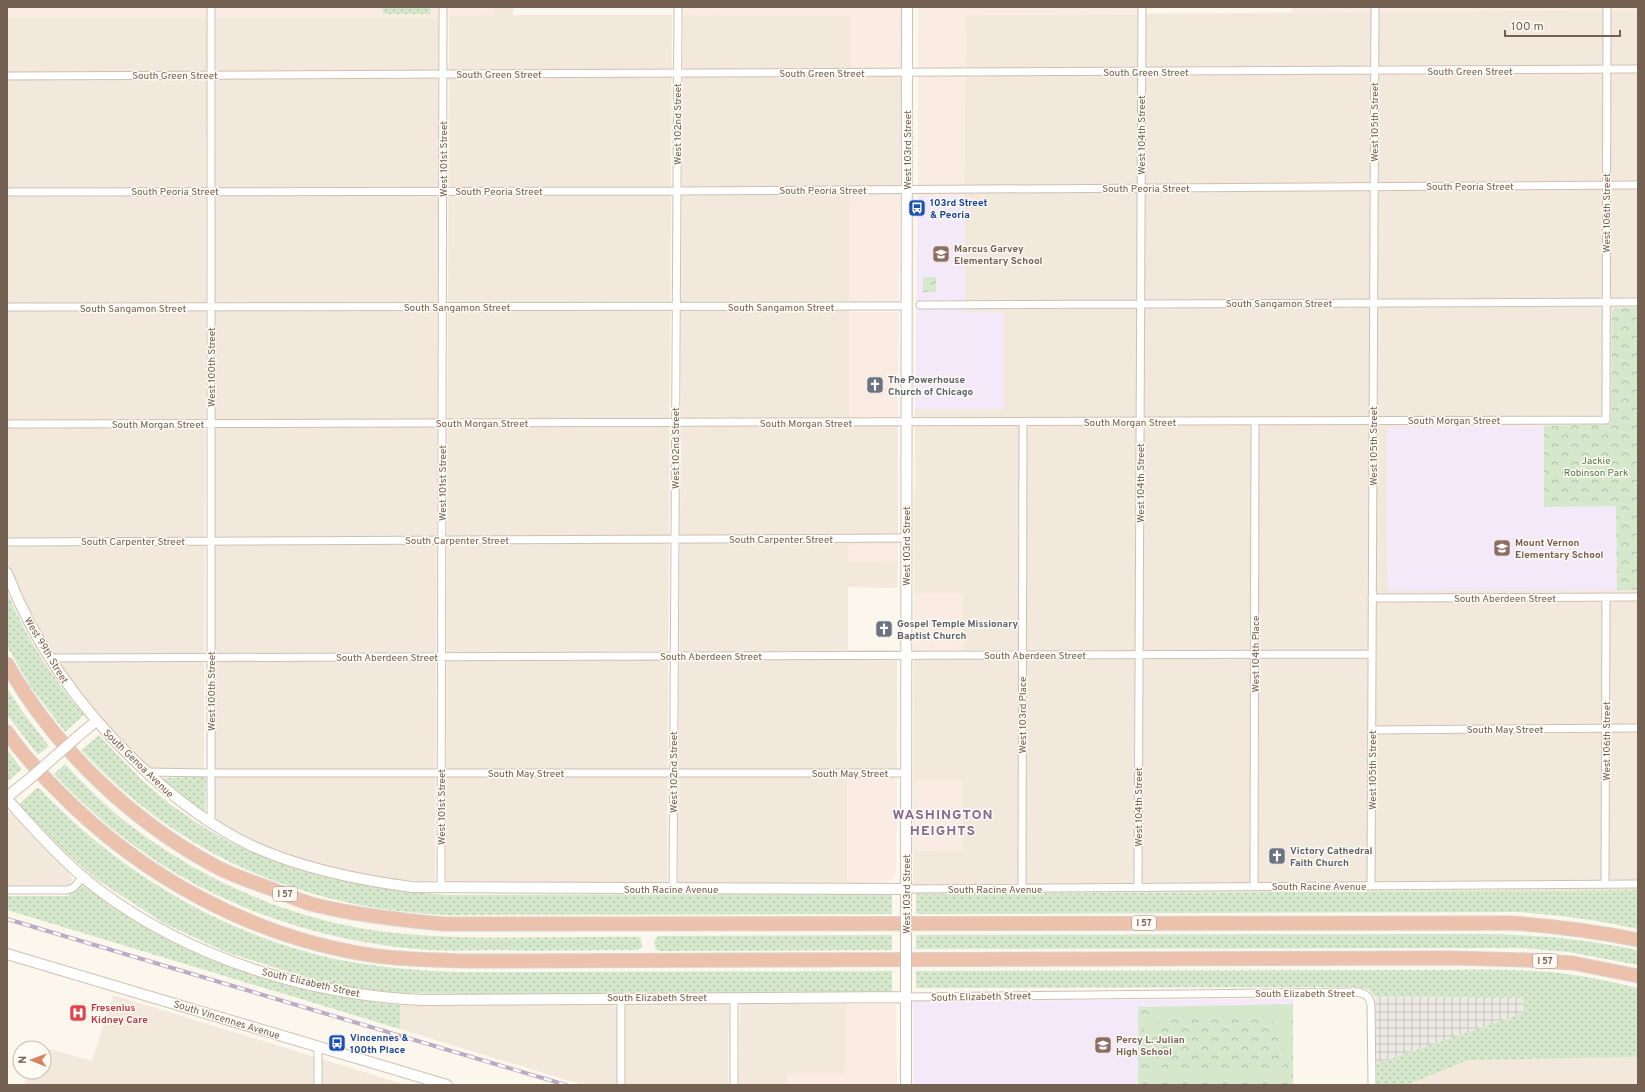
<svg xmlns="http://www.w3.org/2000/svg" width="1645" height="1092" font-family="Overpass,sans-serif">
<defs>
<pattern id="industrial-grid" width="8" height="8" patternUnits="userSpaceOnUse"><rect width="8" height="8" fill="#edeae5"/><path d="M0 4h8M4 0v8" fill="none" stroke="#c5c1bc"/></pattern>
<pattern id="grass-dots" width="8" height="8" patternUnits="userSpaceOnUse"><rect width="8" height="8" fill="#d6e8cc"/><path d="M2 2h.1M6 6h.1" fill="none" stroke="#b2bfa8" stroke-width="1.8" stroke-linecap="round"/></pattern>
<pattern id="forest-crowns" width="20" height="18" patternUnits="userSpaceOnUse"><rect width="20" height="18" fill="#d6e8cc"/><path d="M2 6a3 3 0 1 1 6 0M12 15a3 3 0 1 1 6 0" fill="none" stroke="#b2bfa8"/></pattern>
</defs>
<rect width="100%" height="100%" fill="#fbf7ed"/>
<path fill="#f2e9dc" d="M 494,7 L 513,7 L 513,15 L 672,15 L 667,884 L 446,884 L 449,16 L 494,15 Z
M 1638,10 L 1638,308 L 1614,308 L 1612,313 L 1611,425 L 1387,427 L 1388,591 L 1638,590 L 1638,890 L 913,894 L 913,851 L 963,850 L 962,780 L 913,780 L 914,654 L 963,593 L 914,593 L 915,409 L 1004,409 L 965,312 L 964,196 L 966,15 Z
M 683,15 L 851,16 L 850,67 L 901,68 L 900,195 L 850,196 L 849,418 L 898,417 L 898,544 L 849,545 L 848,562 L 898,561 L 897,588 L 848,587 L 848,650 L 897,650 L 897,777 L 847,777 L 847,884 L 678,884 Z
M 7,18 L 207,18 L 204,769 L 147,768 L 107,725 L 67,676 L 48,648 L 16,587 L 7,561 Z
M 216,18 L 439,18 L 435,879 L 433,882 L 393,879 L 323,867 L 294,857 L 244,837 L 213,819 Z
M 7,812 L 12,814 L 70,872 L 72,880 L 69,885 L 7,886 Z
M 113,995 L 406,1085 L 24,1085 L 29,1072 L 44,1072 L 44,1048 L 38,1048 L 39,1046 L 92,1061 Z
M 729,1004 L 728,1085 L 583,1085 L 400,1029 L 400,1005 Z
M 740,1004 L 846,1004 L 846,1063 L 844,1075 L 787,1074 L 787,1085 L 739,1085 Z
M 1638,1057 L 1638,1085 L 1407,1085 L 1468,1060 Z"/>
<path fill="#faebe3" d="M 7,7 L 208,7 L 207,18 L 7,18 Z
M 216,7 L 439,7 L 439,18 L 216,18 Z
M 449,7 L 494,7 L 494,15 L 449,16 Z
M 683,7 L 901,7 L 901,68 L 850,68 L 850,16 L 683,15 Z
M 918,7 L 1141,7 L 1141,13 L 966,15 L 964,196 L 918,196 Z
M 1292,7 L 1638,7 L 1638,10 L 1292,12 Z
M 900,195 L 899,302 L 849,302 L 850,196 Z
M 849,312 L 899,312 L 898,417 L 849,418 Z
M 898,544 L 898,561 L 848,562 L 848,545 Z
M 914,593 L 963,593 L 963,654 L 914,654 Z
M 847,777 L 897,777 L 896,873 L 894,878 L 885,884 L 847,884 Z
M 913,780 L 962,780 L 963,850 L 913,851 Z
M 846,1004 L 896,1004 L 897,1085 L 787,1085 L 787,1073 L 844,1074 L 846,1063 Z"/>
<path fill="url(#industrial-grid)" d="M 1375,997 L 1523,998 L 1523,1013 L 1376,1064 Z"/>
<path fill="#f4e9f8" d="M 918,196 L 964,196 L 965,312 L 1004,312 L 1004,409 L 915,409 Z
M 1544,426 L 1544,506 L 1616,506 L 1617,590 L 1388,591 L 1387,427 Z
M 1293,999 L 1293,1085 L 913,1085 L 913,1001 Z"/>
<path fill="url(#grass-dots)" d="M 383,7 L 430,7 L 430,14 L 383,14 Z
M 7,592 C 26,637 52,678 84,715 L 65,732 L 30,686 L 7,646 Z
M 7,688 L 22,711 L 49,746 L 38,755 L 7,715 Z
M 99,735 C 113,750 128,766 143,781 C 230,861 333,888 447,895 L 892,894 L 892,914 L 446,915 C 303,909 179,855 81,750 Z
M 7,750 L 22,769 L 7,782 Z
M 65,764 C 86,786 107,808 131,826 C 210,886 307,926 406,934 C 483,941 561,936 637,937 L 641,938 L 642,947 L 637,950 C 591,950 544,951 497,950 C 475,950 453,951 430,950 C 324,943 218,908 132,844 C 103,823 78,799 54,774 Z
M 205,777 L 206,781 L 205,813 L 203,813 L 159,778 Z
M 38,787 C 116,870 218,932 330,958 C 373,967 417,971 462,972 L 892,971 L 892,993 L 476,994 L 401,993 L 355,988 L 327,983 L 286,971 L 226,952 L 165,924 L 96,879 L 62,849 L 19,804 Z
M 81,885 L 86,885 C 107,901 128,917 151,929 C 227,972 314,996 400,1005 L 400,1029 L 7,910 L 7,896 L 68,896 Z
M 1638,890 L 1638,929 C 1598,920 1559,915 1518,912 L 916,914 L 916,894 Z
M 1476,934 C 1530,934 1584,939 1638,950 L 1638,965 L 1568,952 L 1521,948 L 916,949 L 916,935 Z
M 892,935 L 892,950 L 658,951 L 656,949 C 654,945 654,939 658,936 Z
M 1449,970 C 1483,970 1517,969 1550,972 C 1580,975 1609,981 1638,988 L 1638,1057 L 1468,1060 L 1407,1085 L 1377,1085 L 1376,1064 L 1523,1013 L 1523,998 L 1375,997 L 1369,990 L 1356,987 L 916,988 L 916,971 Z"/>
<path fill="url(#forest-crowns)" d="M 923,277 L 936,277 L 936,292 L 923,292 Z
M 1614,308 L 1638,308 L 1638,590 L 1617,590 L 1616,506 L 1544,507 L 1544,426 L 1611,424 L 1612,313 Z
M 1293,1004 L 1293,1085 L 1138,1085 L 1138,1007 Z"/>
<path fill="#d6e8cc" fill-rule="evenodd" d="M 1289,1006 L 1289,1014 L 1278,1014 C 1294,1031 1296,1054 1279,1071 L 1290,1071 L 1289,1079 L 1141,1079 L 1141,1071 L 1154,1070 C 1130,1048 1142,1014 1172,1008 ZM 1255,1014 C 1286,1017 1295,1058 1264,1070 C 1256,1073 1176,1073 1167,1069 C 1156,1065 1149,1055 1149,1044 C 1149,1025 1161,1017 1178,1015 Z"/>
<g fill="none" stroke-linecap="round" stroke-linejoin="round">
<defs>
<path id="street" d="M 7,76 L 1638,69
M 7,192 L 677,191 L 1638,185
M 920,305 L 1638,302
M 7,307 L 907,306
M 7,424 L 1606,420 L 1607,7
M 7,542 L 906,538
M 1372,598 L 1638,597
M 49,658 L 1372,654
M 1372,730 L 1638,728
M 146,772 L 210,773 L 906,773
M 211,822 L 211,7
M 1605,884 L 1606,597
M 1254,886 L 1255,421
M 1371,886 L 1375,7
M 441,887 L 443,7
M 1138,887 L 1142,7
M 673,889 L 678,7
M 906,889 L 1638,884
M 1022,889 L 1023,422
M 7,890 L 67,890 L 73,888 L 83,877
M 734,997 L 734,1085
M 906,997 L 1358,992 C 1366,994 1370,997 1371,1005 L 1372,1085
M 318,1047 L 318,1085
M 621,1081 L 621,997"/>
<path id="secondary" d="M 7,573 C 35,646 79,707 135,761 C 170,795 208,825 252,846 C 303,869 357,880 412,887 L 906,889
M 76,738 L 96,721
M 7,797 L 27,781
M 7,799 C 35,830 65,864 99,890 C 191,959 309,995 423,1000 L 906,997
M 906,913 L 907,7
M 7,954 L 447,1085
M 906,1085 L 906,972"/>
<path id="highway" d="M 7,664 C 54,747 129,819 213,865 C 231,875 252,882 272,889 C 285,894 298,900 311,904 C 354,915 399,920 443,924 L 1512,923 C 1555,926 1596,931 1638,940
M 7,732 C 21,752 38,771 56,789 C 141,877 255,939 377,956 C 408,960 440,960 471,961 L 1451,958 L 1526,960 L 1573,963 L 1638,976"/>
</defs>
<use href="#street" stroke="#cdc0b4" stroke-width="9"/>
<use href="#secondary" stroke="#cfc1b2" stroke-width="12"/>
<use href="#highway" stroke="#d8d3cf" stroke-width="15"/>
<use href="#street" stroke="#fff" stroke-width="7"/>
<use href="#secondary" stroke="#fff" stroke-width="10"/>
<use href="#highway" stroke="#edc2ac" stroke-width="13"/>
<defs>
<path id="rail" d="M 7,919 L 566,1085"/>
</defs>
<use href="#rail" stroke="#bbabc5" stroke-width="4"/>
<use href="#rail" stroke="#fefaf4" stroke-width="2.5" stroke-dasharray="8" stroke-linecap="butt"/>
<defs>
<path id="secondary-bridge" d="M 27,781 L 76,738
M 906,972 L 906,913"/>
</defs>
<use href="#secondary-bridge" stroke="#cfc1b2" stroke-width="12" stroke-linecap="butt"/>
<use href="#secondary-bridge" stroke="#fff" stroke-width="10"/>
</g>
<defs>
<symbol id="bus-square" viewBox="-11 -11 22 22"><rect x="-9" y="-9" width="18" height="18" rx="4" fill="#1a4fb4" stroke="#fefaf4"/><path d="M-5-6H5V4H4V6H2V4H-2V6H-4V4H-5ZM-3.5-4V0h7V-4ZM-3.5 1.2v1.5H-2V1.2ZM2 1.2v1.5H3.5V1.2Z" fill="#fff"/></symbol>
<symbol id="school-square" viewBox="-11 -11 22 22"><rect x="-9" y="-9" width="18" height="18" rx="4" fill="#8d6e63" stroke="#fefaf4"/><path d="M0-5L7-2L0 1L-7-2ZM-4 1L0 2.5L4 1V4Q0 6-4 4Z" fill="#fff"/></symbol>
<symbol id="church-square" viewBox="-11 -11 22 22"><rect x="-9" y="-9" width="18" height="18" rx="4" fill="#6b7280" stroke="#fefaf4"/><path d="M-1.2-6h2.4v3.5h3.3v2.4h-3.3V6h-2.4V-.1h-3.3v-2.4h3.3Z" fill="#fff"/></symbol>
<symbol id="hospital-square" viewBox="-11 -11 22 22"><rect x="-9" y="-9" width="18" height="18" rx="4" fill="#e0444e" stroke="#fefaf4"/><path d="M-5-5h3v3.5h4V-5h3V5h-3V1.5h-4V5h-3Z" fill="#fff"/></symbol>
</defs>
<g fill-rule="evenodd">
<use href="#bus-square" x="907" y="198" width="20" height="20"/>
<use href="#school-square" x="931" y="244" width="20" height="20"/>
<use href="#church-square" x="865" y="375" width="20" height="20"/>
<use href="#school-square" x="1492" y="538" width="20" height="20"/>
<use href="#church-square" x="874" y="619" width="20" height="20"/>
<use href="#church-square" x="1267" y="846" width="20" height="20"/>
<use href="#hospital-square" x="68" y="1003" width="20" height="20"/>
<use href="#bus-square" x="327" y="1033" width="20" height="20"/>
<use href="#school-square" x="1093" y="1035" width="20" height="20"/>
</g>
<g text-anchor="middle" stroke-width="3" stroke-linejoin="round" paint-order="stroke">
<g fill="#fefaf4" stroke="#9d8f83" stroke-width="1">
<rect x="273" y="887" width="24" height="14" rx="3"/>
<rect x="1132" y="916" width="24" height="14" rx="3"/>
<rect x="1533" y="954" width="24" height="14" rx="3"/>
</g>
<g font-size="9" font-weight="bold" fill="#746152">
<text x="285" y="897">I 57</text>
<text x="1144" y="926">I 57</text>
<text x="1545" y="964">I 57</text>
</g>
<g font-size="10" fill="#746152" stroke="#fefaf4">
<text x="1470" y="75">South Green Street</text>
<text x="1146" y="76">South Green Street</text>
<text x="822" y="77">South Green Street</text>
<text x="499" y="78">South Green Street</text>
<text x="175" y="79">South Green Street</text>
<text transform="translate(1374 122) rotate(-90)" y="4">West 105th Street</text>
<text transform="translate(677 124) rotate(-90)" y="4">West 102nd Street</text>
<text transform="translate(1141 135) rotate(-90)" y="4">West 104th Street</text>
<text transform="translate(907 150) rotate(-90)" y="4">West 103rd Street</text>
<text transform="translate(443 159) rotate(-90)" y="4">West 101st Street</text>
<text x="1470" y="190">South Peoria Street</text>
<text x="1146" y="192">South Peoria Street</text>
<text x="823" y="194">South Peoria Street</text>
<text x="175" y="195">South Peoria Street</text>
<text x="499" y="195">South Peoria Street</text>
<text transform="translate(1606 213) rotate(-90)" y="4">West 106th Street</text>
<text x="1279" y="307">South Sangamon Street</text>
<text x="457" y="311">South Sangamon Street</text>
<text x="781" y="311">South Sangamon Street</text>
<text x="133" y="312">South Sangamon Street</text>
<text transform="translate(211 367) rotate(-90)" y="4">West 100th Street</text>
<text x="1454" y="424">South Morgan Street</text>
<text x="1130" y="426">South Morgan Street</text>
<text x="482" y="427">South Morgan Street</text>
<text x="806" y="427">South Morgan Street</text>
<text x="158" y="428">South Morgan Street</text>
<text transform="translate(1373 446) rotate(-90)" y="4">West 105th Street</text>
<text transform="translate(675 448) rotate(-90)" y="4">West 102nd Street</text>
<text transform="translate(442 483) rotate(-90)" y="4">West 101st Street</text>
<text transform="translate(1140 483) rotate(-90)" y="4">West 104th Street</text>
<text x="781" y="543">South Carpenter Street</text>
<text x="457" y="544">South Carpenter Street</text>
<text x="133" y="545">South Carpenter Street</text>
<text transform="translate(906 546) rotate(-90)" y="4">West 103rd Street</text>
<text x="1505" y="602">South Aberdeen Street</text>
<text transform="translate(47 650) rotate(59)" y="4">West 99th Street</text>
<text transform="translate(1255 654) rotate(-90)" y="4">West 104th Place</text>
<text x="1035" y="659">South Aberdeen Street</text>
<text x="711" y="660">South Aberdeen Street</text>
<text x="387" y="661">South Aberdeen Street</text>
<text transform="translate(211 691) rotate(-90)" y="4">West 100th Street</text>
<text transform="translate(1022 715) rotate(-90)" y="4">West 103rd Place</text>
<text x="1505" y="733">South May Street</text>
<text transform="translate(1606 741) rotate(-90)" y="4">West 106th Street</text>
<text transform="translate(139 763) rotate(44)" y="4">South Genoa Avenue</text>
<text transform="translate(1372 770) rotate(-90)" y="4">West 105th Street</text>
<text transform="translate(673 772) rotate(-90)" y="4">West 102nd Street</text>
<text x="526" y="777">South May Street</text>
<text x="850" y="777">South May Street</text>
<text transform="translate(441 807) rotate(-90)" y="4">West 101st Street</text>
<text transform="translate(1138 807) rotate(-90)" y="4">West 104th Street</text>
<text x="1319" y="890">South Racine Avenue</text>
<text x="671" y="893">South Racine Avenue</text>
<text x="995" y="893">South Racine Avenue</text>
<text transform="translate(906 894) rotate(-90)" y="4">West 103rd Street</text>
<text transform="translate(311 982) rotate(13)" y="4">South Elizabeth Street</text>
<text x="1305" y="997">South Elizabeth Street</text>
<text transform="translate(981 996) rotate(-1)" y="4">South Elizabeth Street</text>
<text x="657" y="1001">South Elizabeth Street</text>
<text transform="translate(227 1019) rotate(17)" y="4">South Vincennes Avenue</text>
</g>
<g font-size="10" font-weight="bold" fill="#164399" stroke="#fefaf4" text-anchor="start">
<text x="930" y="206">103rd Street<tspan x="930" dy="12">&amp; Peoria</tspan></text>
<text x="350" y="1041">Vincennes &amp;<tspan x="350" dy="12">100th Place</tspan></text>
</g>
<g font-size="10" font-weight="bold" fill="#785e54" stroke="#fefaf4" text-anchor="start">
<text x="954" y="252">Marcus Garvey<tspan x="954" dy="12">Elementary School</tspan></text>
<text x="1515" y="546">Mount Vernon<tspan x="1515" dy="12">Elementary School</tspan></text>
<text x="1116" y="1043">Percy L. Julian<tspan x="1116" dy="12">High School</tspan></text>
</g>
<g font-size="10" font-weight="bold" fill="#5b616d" stroke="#fefaf4" text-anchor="start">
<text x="888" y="383">The Powerhouse<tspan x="888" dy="12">Church of Chicago</tspan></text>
<text x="897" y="627">Gospel Temple Missionary<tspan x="897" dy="12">Baptist Church</tspan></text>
<text x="1290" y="854">Victory Cathedral<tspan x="1290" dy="12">Faith Church</tspan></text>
</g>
<g font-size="10" fill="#55784b" stroke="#fefaf4">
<text x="1596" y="464">Jackie<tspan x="1596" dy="12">Robinson Park</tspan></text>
</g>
<g font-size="10" font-weight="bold" fill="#be3a42" stroke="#fefaf4" text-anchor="start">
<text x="91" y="1011">Fresenius<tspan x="91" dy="12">Kidney Care</tspan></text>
</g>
<g font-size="14" font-weight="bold" letter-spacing="1" fill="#866a8f" stroke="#fefaf4">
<text x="943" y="819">WASHINGTON<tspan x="943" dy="16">HEIGHTS</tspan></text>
</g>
</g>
<rect width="1645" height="1092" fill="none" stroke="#746152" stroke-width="16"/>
<g transform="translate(32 1060) rotate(271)"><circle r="19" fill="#fefaf4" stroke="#c7bdb3"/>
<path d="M0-3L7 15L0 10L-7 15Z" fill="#d68462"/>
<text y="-6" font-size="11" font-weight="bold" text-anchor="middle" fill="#746152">N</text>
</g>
<path d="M1505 30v6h115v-6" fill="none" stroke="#746152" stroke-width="2"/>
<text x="1511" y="30" font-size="12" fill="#746152" stroke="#fefaf4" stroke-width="3" paint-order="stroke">100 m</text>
</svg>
